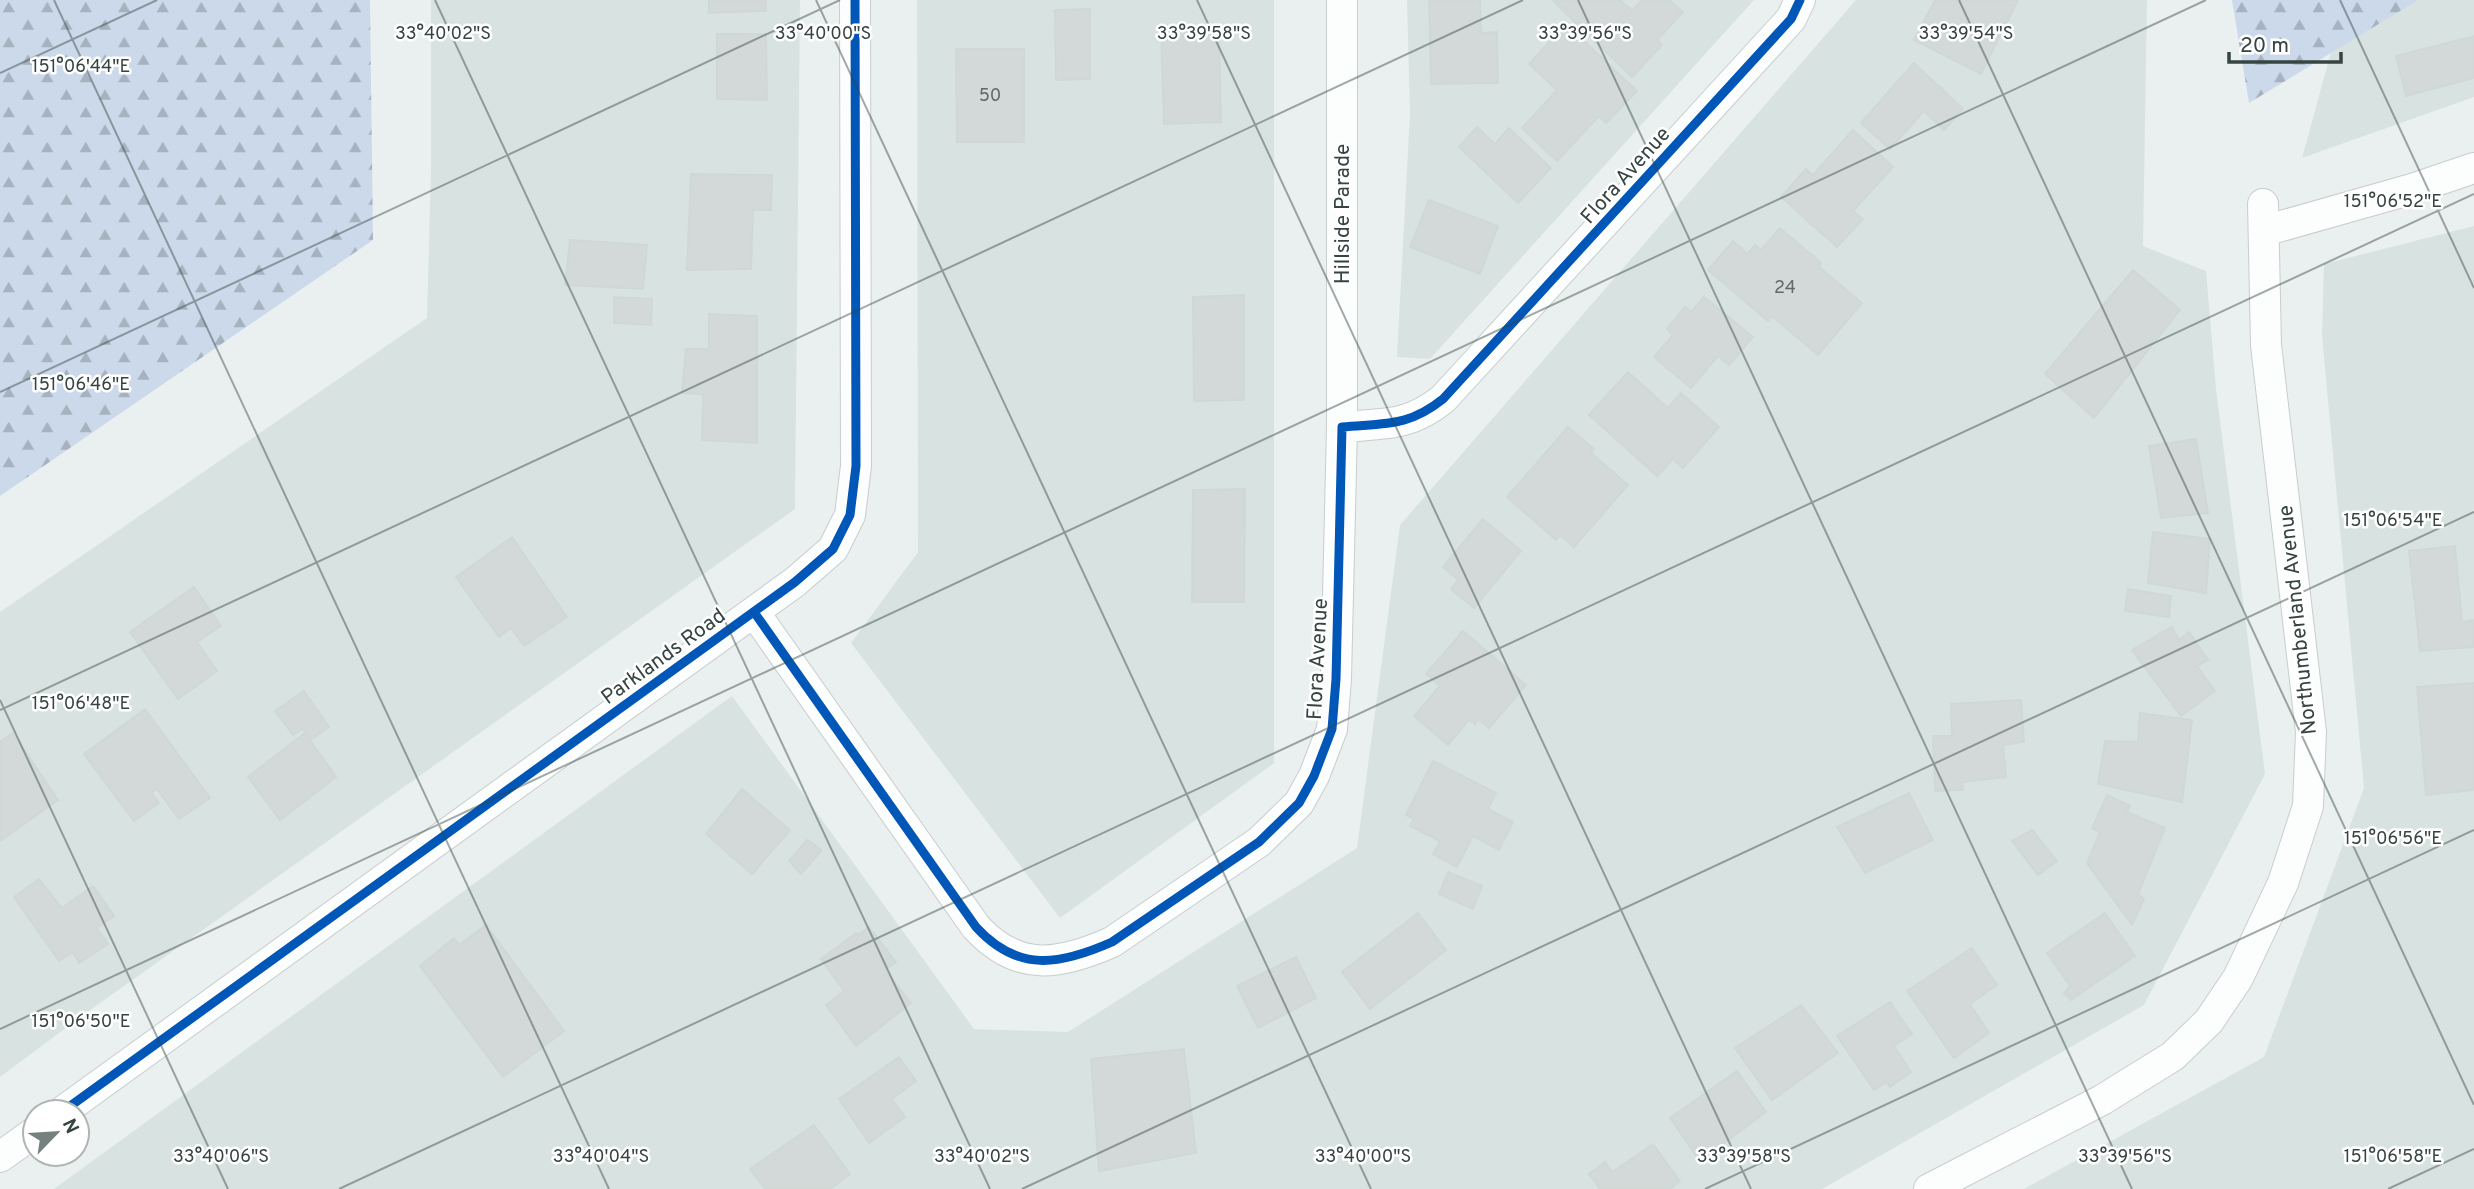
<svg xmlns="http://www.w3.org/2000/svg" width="2474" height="1189" font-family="Overpass,sans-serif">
<defs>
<pattern id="forest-firs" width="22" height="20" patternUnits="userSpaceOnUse" patternTransform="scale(1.75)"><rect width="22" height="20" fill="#cbd9ea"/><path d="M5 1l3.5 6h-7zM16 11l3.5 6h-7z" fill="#a6b2bf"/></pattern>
</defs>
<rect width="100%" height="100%" fill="#eaf0ef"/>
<path fill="#d8e3e1" d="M 431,0 L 800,0 L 795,509 L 86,1013 L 0,1077 L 0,612 L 427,318 L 431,168 Z
M 917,0 L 1274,0 L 1274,763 L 1060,918 L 851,643 L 918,552 Z
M 1407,0 L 1754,0 L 1430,359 L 1397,357 L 1410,113 Z
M 1856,0 L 2147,0 L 2143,246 L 2206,271 L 2216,389 L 2265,774 L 2144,1005 L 1822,1189 L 54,1189 L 732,696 L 974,1029 L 1068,1032 L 1357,848 L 1400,525 Z
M 2403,0 L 2474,0 L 2474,97 L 2302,158 L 2339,23 Z
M 2474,226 L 2474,1189 L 2024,1189 L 2264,1057 L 2364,788 L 2322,336 L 2324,264 Z"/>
<path fill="url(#forest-firs)" d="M 0,0 L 370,0 L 373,240 L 0,496 Z
M 2232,0 L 2418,0 L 2249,103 Z"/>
<path fill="#d2d9d8" stroke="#d0d8d6" stroke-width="2" d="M 709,0 L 766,0 L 766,11 L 709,13 Z
M 1429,0 L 1480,0 L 1481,33 L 1497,32 L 1498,83 L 1431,84 Z
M 1552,0 L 1620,0 L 1632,11 L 1642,0 L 1669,0 L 1683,12 L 1657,40 L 1662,45 L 1632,77 Z
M 1935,0 L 2018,0 L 1981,74 L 1914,40 Z
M 1090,9 L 1090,79 L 1056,80 L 1055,10 Z
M 1566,24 L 1637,91 L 1606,123 L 1599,116 L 1557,161 L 1522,128 L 1557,90 L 1529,64 Z
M 1219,30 L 1221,122 L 1164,124 L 1161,31 Z
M 717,34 L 766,34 L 767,100 L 717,99 Z
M 2474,36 L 2474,78 L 2406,96 L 2396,56 Z
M 956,49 L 1024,49 L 1024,142 L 957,142 Z
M 1914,63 L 1963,109 L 1944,130 L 1924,111 L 1890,149 L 1861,123 Z
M 1477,127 L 1495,144 L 1509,128 L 1551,168 L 1518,203 L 1459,147 Z
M 1853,130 L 1893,167 L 1853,211 L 1863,219 L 1837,247 L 1781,197 L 1806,169 L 1813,175 Z
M 691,174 L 772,175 L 771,210 L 753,210 L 751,269 L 687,270 Z
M 1429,200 L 1498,226 L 1480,274 L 1410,247 Z
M 1780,228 L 1821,263 L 1819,267 L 1862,303 L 1818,355 L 1772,316 L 1768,321 L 1708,270 L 1733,241 L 1747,254 L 1755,245 L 1761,250 Z
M 570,240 L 647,245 L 643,289 L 565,285 Z
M 2133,270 L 2180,310 L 2094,418 L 2045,374 Z
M 1244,295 L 1244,400 L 1194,401 L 1193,297 Z
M 614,297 L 652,299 L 651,325 L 614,323 Z
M 1704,297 L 1753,337 L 1729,365 L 1718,356 L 1691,388 L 1654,357 L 1673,335 L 1667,329 L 1685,307 L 1691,312 Z
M 709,314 L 757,316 L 757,443 L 702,440 L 703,394 L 682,393 L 686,349 L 709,349 Z
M 1628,372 L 1668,408 L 1681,393 L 1719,427 L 1683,468 L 1673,459 L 1657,476 L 1589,415 Z
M 1568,427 L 1594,449 L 1591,453 L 1628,485 L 1574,547 L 1560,535 L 1556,540 L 1507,497 Z
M 2196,439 L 2208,513 L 2161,518 L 2149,446 Z
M 1245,489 L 1244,602 L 1192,602 L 1193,490 Z
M 1483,519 L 1521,551 L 1474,608 L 1451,589 L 1458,580 L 1443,567 Z
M 2153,532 L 2210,539 L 2206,593 L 2148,583 Z
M 512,537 L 567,617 L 524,646 L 511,628 L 499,637 L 456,577 Z
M 2455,546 L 2462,622 L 2474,620 L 2474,647 L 2420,651 L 2409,551 Z
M 194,587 L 221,626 L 197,642 L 217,671 L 178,699 L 130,632 Z
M 2128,589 L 2171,596 L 2169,617 L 2125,611 Z
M 2172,627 L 2179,640 L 2189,632 L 2208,660 L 2197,666 L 2215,691 L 2181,716 L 2132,650 Z
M 1463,631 L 1526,685 L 1489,728 L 1478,719 L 1475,724 L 1469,720 L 1448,745 L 1414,716 L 1440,686 L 1426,674 Z
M 2474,683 L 2474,790 L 2426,795 L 2417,687 Z
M 304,691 L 329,727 L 310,740 L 303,729 L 293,735 L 275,711 Z
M 2021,700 L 2024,742 L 2003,745 L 2006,777 L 1962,782 L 1963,790 L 1935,791 L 1933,736 L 1952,736 L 1951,704 Z
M 145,709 L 210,798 L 179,819 L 157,789 L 151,793 L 159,803 L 134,821 L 84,754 Z
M 2140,713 L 2192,720 L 2182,802 L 2098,784 L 2105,741 L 2138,742 Z
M 13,733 L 58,800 L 0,841 L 0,742 Z
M 305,733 L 336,777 L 280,820 L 248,777 Z
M 1433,761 L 1496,793 L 1488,809 L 1513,822 L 1499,850 L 1473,836 L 1457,867 L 1433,854 L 1440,841 L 1410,826 L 1414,819 L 1406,815 Z
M 742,789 L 790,830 L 752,874 L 706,834 Z
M 1909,793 L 1933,840 L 1865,873 L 1837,827 Z
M 2107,795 L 2130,806 L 2127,812 L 2165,828 L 2138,894 L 2144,899 L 2132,925 L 2087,863 L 2100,832 L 2092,828 Z
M 2032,830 L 2057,861 L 2038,875 L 2012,841 Z
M 807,840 L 822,850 L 801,874 L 789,861 Z
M 1448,872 L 1482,886 L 1473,909 L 1439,894 Z
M 39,879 L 62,908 L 93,886 L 114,916 L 97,928 L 108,944 L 79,963 L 73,952 L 59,961 L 14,897 Z
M 1418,913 L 1446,950 L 1370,1009 L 1342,972 Z
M 2105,913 L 2135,956 L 2071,1000 L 2064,993 L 2070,986 L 2047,953 Z
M 486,925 L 564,1031 L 503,1077 L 420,966 L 454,938 L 459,945 Z
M 869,927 L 896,962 L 885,970 L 911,1003 L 856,1046 L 826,1005 L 844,991 L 821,959 L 856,933 L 858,935 Z
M 1972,948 L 1997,985 L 1970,1004 L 1989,1033 L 1954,1058 L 1907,991 Z
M 1296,957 L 1316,998 L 1258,1028 L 1237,986 Z
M 1890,1002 L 1912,1034 L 1894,1046 L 1911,1072 L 1890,1087 L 1887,1082 L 1874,1090 L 1837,1036 Z
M 1801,1005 L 1838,1053 L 1772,1100 L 1735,1048 Z
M 1184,1049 L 1196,1153 L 1099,1171 L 1091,1059 Z
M 899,1057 L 916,1081 L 892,1099 L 905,1117 L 869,1143 L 839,1099 Z
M 1737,1071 L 1766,1112 L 1700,1161 L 1670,1118 Z
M 814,1125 L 850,1174 L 830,1189 L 765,1189 L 750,1169 Z
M 1653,1144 L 1680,1181 L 1670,1189 L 1600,1189 L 1589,1174 L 1605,1162 L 1612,1172 Z"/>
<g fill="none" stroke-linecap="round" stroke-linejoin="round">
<defs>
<path id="minor" d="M 1342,0 L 1342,427
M 2264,231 L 2412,189 L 2474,168
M 754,612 L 976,927 C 1018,973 1060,965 1112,942 L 1259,842 L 1299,803 L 1314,776 L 1332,729 L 1336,679 L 1342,427 C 1385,423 1408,427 1443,399 L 1791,19 L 1800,0
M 62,1112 L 795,582 L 833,549 L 850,515 L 856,466 L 855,0
M 0,1157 L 35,1132
M 1929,1189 L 2102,1100 L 2173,1056 L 2209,1021 L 2238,978 L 2283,883 L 2308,806 L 2311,732 L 2266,345 L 2263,204"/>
</defs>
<use href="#minor" stroke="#c7cecc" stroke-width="32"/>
<use href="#minor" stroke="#fcfdfd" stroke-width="30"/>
<defs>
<path id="cycleway" d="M 754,612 L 976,927 C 1018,973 1060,965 1112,942 L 1259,842 L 1299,803 L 1314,776 L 1332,729 L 1336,679 L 1342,427 C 1385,423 1408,427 1443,399 L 1791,19 L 1800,0
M 62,1112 L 795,582 L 833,549 L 850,515 L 856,466 L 855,0"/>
</defs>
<use href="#cycleway" stroke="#fff" stroke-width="13"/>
<use href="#cycleway" stroke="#0057b8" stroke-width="9"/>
</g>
<path fill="none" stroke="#364541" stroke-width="2" stroke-opacity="0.45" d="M 54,0 L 609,1189M 435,0 L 990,1189M 816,0 L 1371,1189M 1197,0 L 1751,1189M 1578,0 L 2132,1189M 1959,0 L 2474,1105M 2340,0 L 2474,288M 0,73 L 157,0M 0,392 L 840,0M 0,700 L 228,1189M 0,710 L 1523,0M 0,1029 L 2206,0M 339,1189 L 2474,194M 1022,1189 L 2474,512M 1705,1189 L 2474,830M 2388,1189 L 2474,1149"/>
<g text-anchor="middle" stroke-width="5" stroke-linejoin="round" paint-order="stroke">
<g font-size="18" fill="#5e6b68">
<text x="990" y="101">50</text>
<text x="1785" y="293">24</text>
</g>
<g font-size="21" fill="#364541" stroke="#fff">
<text transform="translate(1625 175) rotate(-48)" y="7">Flora Avenue</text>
<text transform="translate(1342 214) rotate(-90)" y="7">Hillside Parade</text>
<text transform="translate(2297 620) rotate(-96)" y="7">Northumberland Avenue</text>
<text transform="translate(663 656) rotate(-36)" y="7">Parklands Road</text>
<text transform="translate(1317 659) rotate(-87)" y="7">Flora Avenue</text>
</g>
</g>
<g font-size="18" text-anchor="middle" fill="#364541" stroke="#fff" stroke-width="5" stroke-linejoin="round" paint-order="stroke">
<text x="443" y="39">33°40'02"S</text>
<text x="823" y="39">33°40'00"S</text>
<text x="1204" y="39">33°39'58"S</text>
<text x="1585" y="39">33°39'56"S</text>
<text x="1966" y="39">33°39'54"S</text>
<text x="81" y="72">151°06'44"E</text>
<text x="2393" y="207">151°06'52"E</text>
<text x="81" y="390">151°06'46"E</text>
<text x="2393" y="526">151°06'54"E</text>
<text x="81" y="709">151°06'48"E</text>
<text x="2393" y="844">151°06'56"E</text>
<text x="81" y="1027">151°06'50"E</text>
<text x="221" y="1162">33°40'06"S</text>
<text x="601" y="1162">33°40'04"S</text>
<text x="982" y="1162">33°40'02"S</text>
<text x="1363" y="1162">33°40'00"S</text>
<text x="1744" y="1162">33°39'58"S</text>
<text x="2125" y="1162">33°39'56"S</text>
<text x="2393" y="1162">151°06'58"E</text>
</g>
<g transform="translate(56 1133) rotate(65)"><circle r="33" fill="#ffffff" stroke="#afb5b3" stroke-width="2"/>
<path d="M0-5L12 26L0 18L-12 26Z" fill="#75817e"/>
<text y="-10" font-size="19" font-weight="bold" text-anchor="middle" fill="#364541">N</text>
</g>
<path d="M2229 52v10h112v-10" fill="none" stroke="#364541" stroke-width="3.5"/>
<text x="2240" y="52" font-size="21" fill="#364541" stroke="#ffffff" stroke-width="5" paint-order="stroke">20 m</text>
</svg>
